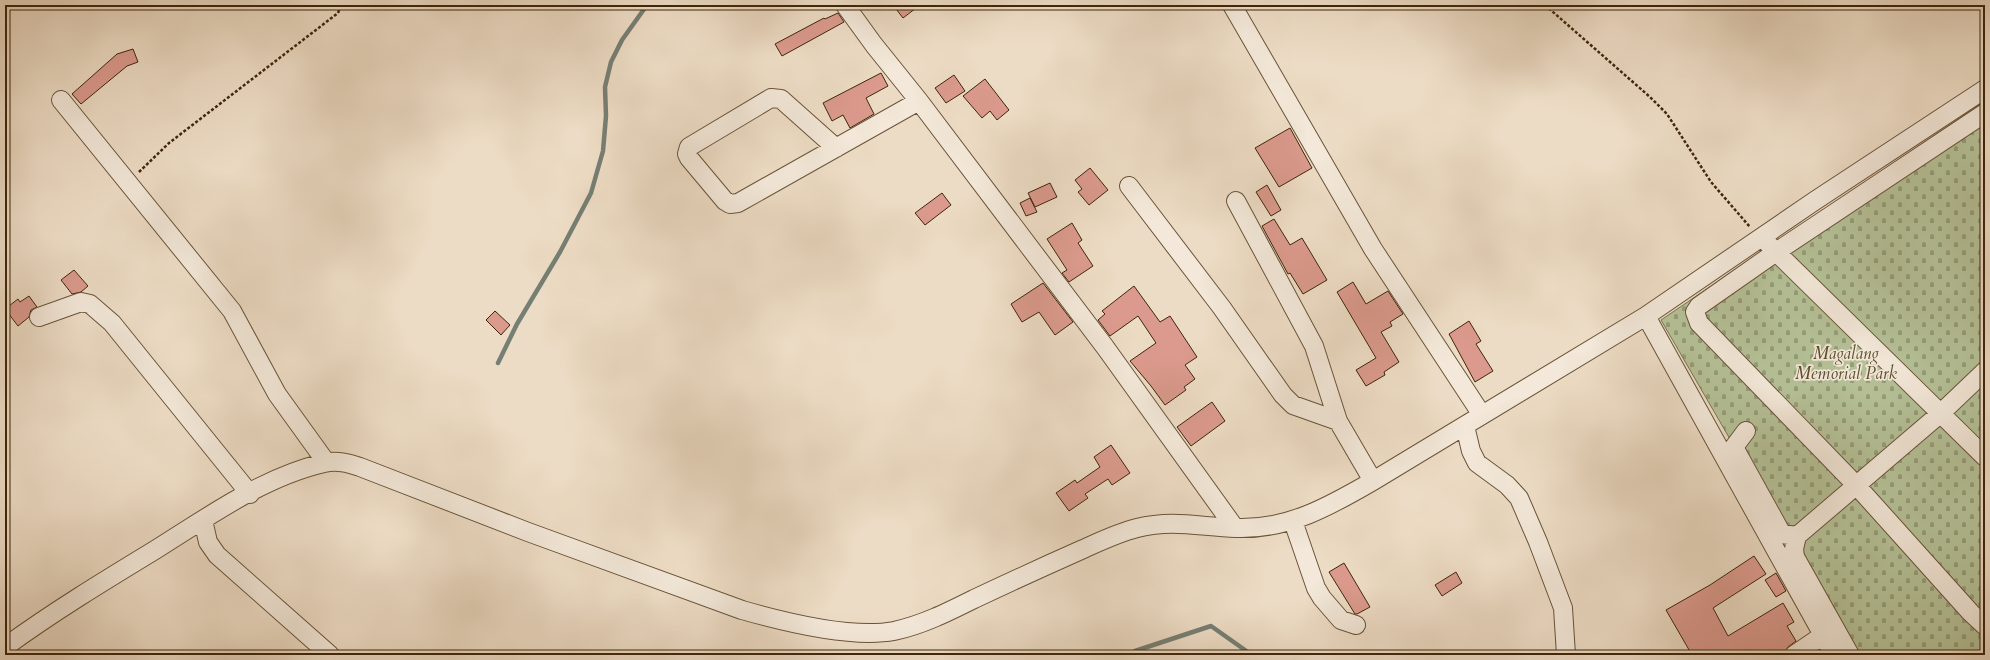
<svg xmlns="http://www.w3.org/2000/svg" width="1990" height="660" font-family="Cardo,serif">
<defs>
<pattern id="cemetery-stones" width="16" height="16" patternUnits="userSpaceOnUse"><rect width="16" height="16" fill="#b5c197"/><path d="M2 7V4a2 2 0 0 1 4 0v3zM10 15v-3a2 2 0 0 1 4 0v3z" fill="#959d79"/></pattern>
</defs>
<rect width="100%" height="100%" fill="#eddcc5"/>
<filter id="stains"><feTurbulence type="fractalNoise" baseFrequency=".005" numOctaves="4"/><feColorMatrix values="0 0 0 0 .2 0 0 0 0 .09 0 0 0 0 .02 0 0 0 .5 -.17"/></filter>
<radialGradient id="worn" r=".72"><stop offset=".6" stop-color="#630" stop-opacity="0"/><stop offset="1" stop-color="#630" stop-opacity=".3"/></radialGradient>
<path fill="url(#cemetery-stones)" stroke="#7a7450" d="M 1985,101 L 1985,655 L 1848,655 L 1814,584 L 1661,320 Z"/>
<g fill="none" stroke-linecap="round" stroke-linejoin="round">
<path stroke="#767f74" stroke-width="4.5" d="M 498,363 L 517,324 L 560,252 L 591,193 L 603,151 L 606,116 L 605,87 L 611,62 L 622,40 L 647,5
M 1133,655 L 1135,651 L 1211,626 L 1252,655"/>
</g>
<path fill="#db9a8d" stroke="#3e260a" d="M 893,5 L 920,5 L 903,18 Z
M 838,13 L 844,22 L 782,56 L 775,44 L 824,18 L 825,19 Z
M 133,49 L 138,62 L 127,66 L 81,104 L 72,94 L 117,54 Z
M 881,73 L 888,86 L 866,98 L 874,114 L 850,128 L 843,115 L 832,121 L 823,103 Z
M 954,75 L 965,91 L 946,103 L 935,88 Z
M 985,79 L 1009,110 L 997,120 L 990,111 L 982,118 L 963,96 Z
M 1290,128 L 1312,168 L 1279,187 L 1255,148 Z
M 1090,168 L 1108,190 L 1089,205 L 1078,192 L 1082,189 L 1075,180 Z
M 1050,183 L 1057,197 L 1035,207 L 1028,193 Z
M 1267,185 L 1281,210 L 1271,216 L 1256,192 Z
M 942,193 L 951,205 L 925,225 L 915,213 Z
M 1030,198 L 1037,212 L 1026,216 L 1020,203 Z
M 1274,219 L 1290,245 L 1302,238 L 1327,280 L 1303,294 L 1290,273 L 1288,274 L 1262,226 Z
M 1072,223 L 1082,240 L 1078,243 L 1093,266 L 1069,282 L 1062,273 L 1067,270 L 1047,239 Z
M 74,270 L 88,286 L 81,292 L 72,294 L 61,280 Z
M 1353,282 L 1366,304 L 1388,291 L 1403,314 L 1390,322 L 1392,326 L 1381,332 L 1399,362 L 1384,372 L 1385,375 L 1366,386 L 1356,370 L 1376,358 L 1337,292 Z
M 1043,283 L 1073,322 L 1055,335 L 1039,312 L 1022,322 L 1011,304 Z
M 1134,286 L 1160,322 L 1170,316 L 1197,357 L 1185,365 L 1195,379 L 1184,387 L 1186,390 L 1165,405 L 1151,386 L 1130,361 L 1156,343 L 1138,316 L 1110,336 L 1098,320 L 1105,314 L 1102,311 Z
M 29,296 L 37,307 L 31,310 L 29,317 L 18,326 L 5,309 L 18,299 L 20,302 Z
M 495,311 L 510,325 L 501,335 L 486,320 Z
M 1469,321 L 1481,341 L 1476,344 L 1493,371 L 1475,382 L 1449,334 Z
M 1212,402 L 1225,421 L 1191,446 L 1177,427 Z
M 1111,445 L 1130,473 L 1112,485 L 1108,479 L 1085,494 L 1088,498 L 1069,511 L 1056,493 L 1075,480 L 1077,483 L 1100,467 L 1094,457 Z
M 1754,556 L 1766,574 L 1713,608 L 1728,636 L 1783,603 L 1794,622 L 1787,626 L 1796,641 L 1788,647 L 1784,655 L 1692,655 L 1666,610 L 1710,585 Z
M 1344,563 L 1370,607 L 1357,614 L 1355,614 L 1329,572 Z
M 1456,572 L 1462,583 L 1442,596 L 1435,585 Z
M 1776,573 L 1786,591 L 1776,597 L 1765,580 Z"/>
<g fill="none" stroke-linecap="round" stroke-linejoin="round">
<defs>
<path id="minor" d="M 845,5 L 874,45 L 919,101 L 1105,347 L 1235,528
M 1232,5 L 1373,249 L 1482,415
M 61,100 L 232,311 L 277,394 L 326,462
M 1985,113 L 1776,252 L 1699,306 L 1695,312 L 1699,323 L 1856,485 L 1971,613 L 1985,626
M 836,148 L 781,99 L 771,98 L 689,147 L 687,154 L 689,158 L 725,201 L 730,204 L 738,203 L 919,101
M 1129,186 L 1222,308 L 1283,395 L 1293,405 L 1338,421
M 1236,201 L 1314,346 L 1338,421 L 1373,481
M 1769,245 L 1985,457
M 1646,316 L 1834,655
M 39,317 L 81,302 L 90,304 L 112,323 L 250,494
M 1465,426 L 1471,451 L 1477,463 L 1507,485 L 1519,498 L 1538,542 L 1563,608 L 1566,655
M 1746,431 L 1734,447 L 1782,534 L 1797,536
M 203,520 L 208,542 L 217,555 L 330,655
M 1293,521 L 1316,588 L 1322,598 L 1341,620 L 1356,625
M 5,647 C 53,612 104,581 155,550 C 208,517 263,477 324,463 C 337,460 348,463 360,467 L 528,532 L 742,610 C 784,622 851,639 894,631 C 922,625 948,612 974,599 C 1010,582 1045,566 1081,550 C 1099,542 1117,533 1137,528 C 1173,519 1201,527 1236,528 C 1288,530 1330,506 1373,481 L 1646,316 L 1816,200 L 1985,89
M 1794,655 L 1822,636
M 1850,655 L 1795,557 L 1794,549 L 1797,536 L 1941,413 L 1985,371"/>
</defs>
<use href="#minor" stroke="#6a5439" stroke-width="20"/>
<path stroke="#3e260a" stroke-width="2.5" stroke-dasharray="3 2" stroke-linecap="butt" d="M 1545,5 L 1650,97 L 1667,114 L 1711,182 L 1750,227
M 5,13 L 14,5
M 139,172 L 169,143 L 338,13 L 341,5"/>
<use href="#minor" stroke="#f3e8d9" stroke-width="18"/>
</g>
<g text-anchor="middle" stroke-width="3.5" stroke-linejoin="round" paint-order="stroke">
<g font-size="17" font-style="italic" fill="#5c4d2d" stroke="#f3e8d9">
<text x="1846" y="359">Magalang<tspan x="1846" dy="20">Memorial Park</tspan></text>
</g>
</g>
<rect width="1990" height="660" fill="none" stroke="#eddcc5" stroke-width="20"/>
<rect x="6" y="6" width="1978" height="648" fill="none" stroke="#3e260a" stroke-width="2"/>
<rect x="10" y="10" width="1970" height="640" fill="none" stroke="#3e260a"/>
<rect width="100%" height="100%" filter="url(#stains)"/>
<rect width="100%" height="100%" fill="url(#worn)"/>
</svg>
